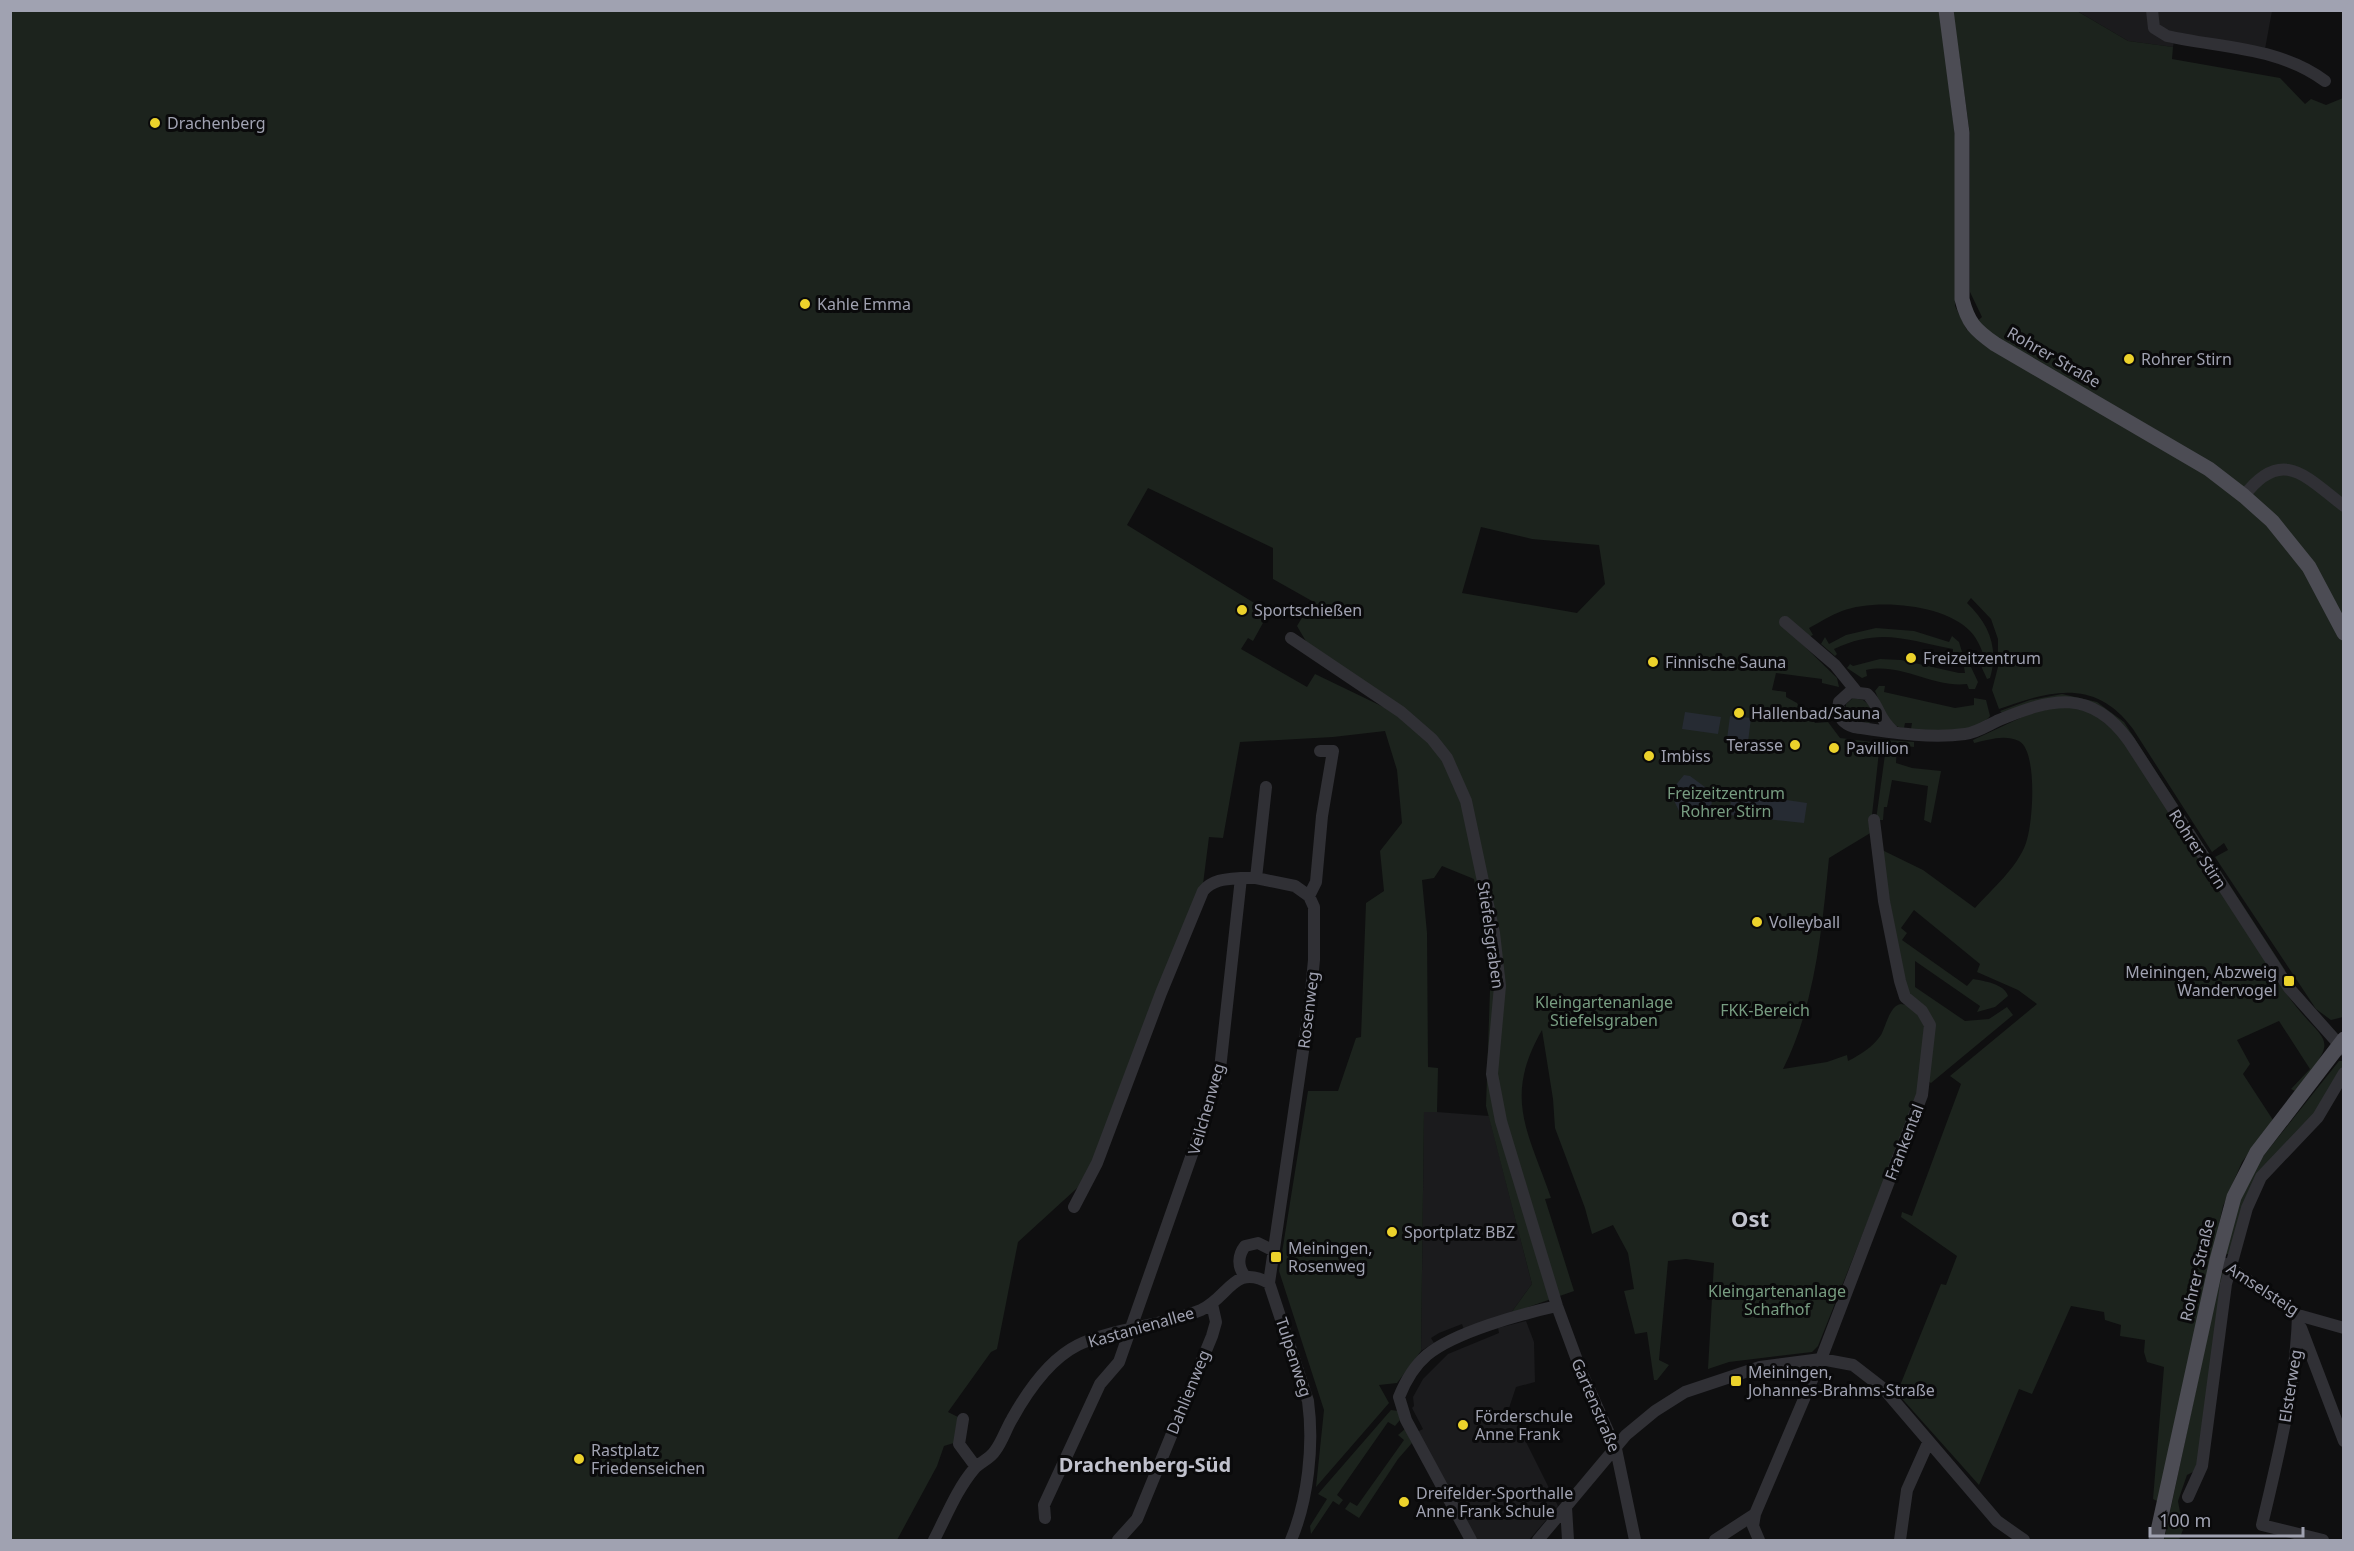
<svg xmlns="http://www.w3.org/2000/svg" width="2354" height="1551" font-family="'Noto Sans',sans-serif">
<rect width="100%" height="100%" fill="#0f0f10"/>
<path fill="#1b1b1d" d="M 2077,11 L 2272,11 L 2265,49 L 2175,34 L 2173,47 L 2128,41 Z
M 1424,1111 L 1489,1116 L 1532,1284 L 1511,1313 L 1465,1333 L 1462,1324 L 1439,1333 L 1431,1338 L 1434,1343 L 1421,1351 Z
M 1526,1321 L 1534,1342 L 1535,1382 L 1516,1387 L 1509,1408 L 1558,1506 L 1529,1540 L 1476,1540 L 1417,1432 L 1423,1429 L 1412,1408 L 1414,1406 L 1413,1397 L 1423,1379 L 1448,1354 L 1499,1333 L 1498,1328 Z"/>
<path fill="#1c231d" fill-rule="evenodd" d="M 11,11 L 1940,11 L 1957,153 L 1955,306 L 1967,330 L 1982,317 L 1970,292 L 1970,135 L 1953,11 L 2077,11 L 2128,41 L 2173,47 L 2172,59 L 2280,78 L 2305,104 L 2311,99 L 2326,105 L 2343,98 L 2343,1017 L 2331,1020 L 2316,1009 L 2215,857 L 2228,850 L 2224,843 L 2212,852 L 2133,729 C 2095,677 2049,691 1999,709 L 1992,690 L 1998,667 L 1998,639 L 1991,619 L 1971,598 L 1967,603 C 1989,624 1999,648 1990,678 L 1987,679 L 1981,666 L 1987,663 C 1982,652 1979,640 1970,631 C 1945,604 1875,598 1842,611 C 1831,615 1820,622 1809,628 L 1813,635 L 1799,641 L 1837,678 L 1839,687 L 1822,683 L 1822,679 L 1776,673 L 1772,690 L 1786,692 L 1786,697 L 1797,703 L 1803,715 L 1810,716 L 1815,723 L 1828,722 L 1840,738 L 1880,743 L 1872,815 L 1869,817 L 1872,832 L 1829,858 C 1822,929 1815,1006 1783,1069 L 1827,1062 L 1847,1055 L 1848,1061 C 1860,1055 1873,1047 1881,1035 C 1886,1026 1890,1005 1901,1004 C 1909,1004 1919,1015 1925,1019 L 1918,1095 L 1818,1346 L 1812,1352 L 1729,1362 L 1708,1369 L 1714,1263 L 1686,1259 L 1668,1261 L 1659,1360 L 1669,1365 L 1657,1380 L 1654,1380 L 1647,1332 L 1635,1334 L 1624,1291 L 1634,1289 L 1628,1253 L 1613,1225 L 1592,1234 L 1585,1208 L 1555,1128 L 1553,1099 L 1542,1030 C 1503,1098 1528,1131 1551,1198 L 1545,1199 L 1574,1291 L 1511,1313 L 1532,1284 L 1486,1106 L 1490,990 L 1487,957 L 1474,879 L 1442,866 L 1434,878 L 1422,880 L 1427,933 L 1428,1067 L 1438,1068 L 1437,1112 L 1424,1112 L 1421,1351 L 1397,1383 L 1379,1385 L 1389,1403 L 1316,1487 L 1324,1410 L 1279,1271 L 1308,1091 L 1338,1091 L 1356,1038 L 1361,1037 L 1366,903 L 1384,891 L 1380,851 L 1402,823 L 1397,770 L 1385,731 L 1333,737 L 1240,742 L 1223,838 L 1209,837 L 1203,884 L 1087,1179 L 1018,1242 L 997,1349 L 991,1352 L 948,1412 L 960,1418 L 957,1442 L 944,1446 L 937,1466 L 897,1540 L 11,1540 ZM 1148,488 L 1273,548 L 1273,579 L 1312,601 L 1297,626 L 1307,643 L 1398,714 L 1315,674 L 1307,687 L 1241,649 L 1248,638 L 1253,641 L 1269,612 L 1127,525 ZM 1481,527 L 1532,539 L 1599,545 L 1605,584 L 1577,613 L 1462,593 Z
M 1876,628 L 1914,631 L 1949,642 L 1952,636 L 1959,642 L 1962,652 L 1953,655 L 1953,649 C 1907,640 1880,627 1834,649 L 1837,654 L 1835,656 L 1821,644 L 1825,637 L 1829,644 L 1846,635 Z
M 1880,659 L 1901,660 L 1959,673 L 1965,673 L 1964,667 L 1971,667 L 1978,682 L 1975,689 L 1969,689 L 1967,684 C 1933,688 1901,662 1866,670 L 1867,676 L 1862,678 L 1847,668 L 1850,664 L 1853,666 Z
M 1879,686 L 1885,686 L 1884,692 L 1955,708 L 1974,705 L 1974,698 L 1986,700 L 1990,716 C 1974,736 1934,730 1911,729 L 1912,723 L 1905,723 L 1904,728 C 1885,726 1882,706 1875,691 Z
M 2062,694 L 2097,702 L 2124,722 L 2285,970 L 2282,971 L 2125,728 L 2083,700 L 2003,714 L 2000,711 L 2030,700 Z
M 1853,698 L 1863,700 L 1873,708 L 1872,720 L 1869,723 L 1851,721 L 1845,714 L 1846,704 Z
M 2066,706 L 2093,713 L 2119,735 L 2288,996 C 2326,1048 2343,1032 2295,1091 L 2291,1089 L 2310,1069 L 2279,1021 L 2237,1040 L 2250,1064 L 2243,1074 L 2273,1120 L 2242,1162 L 2223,1206 L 2159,1502 L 2153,1499 L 2164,1367 L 2147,1362 L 2144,1352 L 2145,1340 L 2120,1336 L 2121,1325 L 2105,1320 L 2104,1312 L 2071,1306 L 2032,1394 L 2019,1389 L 1979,1485 L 1897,1393 L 1941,1284 L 1946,1285 L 1957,1256 L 1901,1217 L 1902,1212 L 1912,1216 L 1961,1084 L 1950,1076 L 2037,1004 L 2018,990 L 1977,972 L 1980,964 L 1914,910 L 1901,928 L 1907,933 L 1902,940 L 1967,986 L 1973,979 C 1984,981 2005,984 2008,996 L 1995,1007 L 1977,1012 L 1980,1006 L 1915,961 L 1915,987 L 1965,1021 L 1989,1019 L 2007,1007 L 2013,1015 L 1931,1083 L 1924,1079 L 1933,1024 L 1907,993 L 1880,849 L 1923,870 L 1975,908 C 1993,888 2017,868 2026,843 C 2033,825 2038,751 2019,741 C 2004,734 1988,740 1974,743 L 1973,740 L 2031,713 Z
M 1887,740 L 1914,742 L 1914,747 L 1897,745 L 1896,763 L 1912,768 L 1941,771 L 1931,823 L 1924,820 L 1928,786 L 1892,780 L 1887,807 L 1884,807 L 1883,820 L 1876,820 Z
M 2339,1061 L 2343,1061 L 2343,1067 L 2323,1104 L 2277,1155 L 2231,1253 L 2224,1255 L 2236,1207 L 2260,1160 Z
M 2221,1272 L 2225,1274 L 2197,1470 L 2187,1475 L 2178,1501 L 2180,1512 L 2191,1519 L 2184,1527 L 2179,1540 L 2164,1540 Z
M 1391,1410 L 1398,1411 L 1400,1420 L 1395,1426 L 1388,1422 L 1337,1495 L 1343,1500 L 1339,1505 L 1333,1501 L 1311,1534 L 1310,1526 L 1327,1499 L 1318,1494 Z
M 1405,1429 L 1412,1443 L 1398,1459 L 1359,1518 L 1345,1509 L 1350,1502 L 1357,1506 L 1404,1440 L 1398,1435 Z"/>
<path fill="#262b33" d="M 1685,712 L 1721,717 L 1718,734 L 1682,729 Z
M 1730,716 L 1751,718 L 1748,742 L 1727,739 Z
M 1684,775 L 1690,776 L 1713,793 L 1710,815 L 1679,811 L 1670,792 Z
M 1732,792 L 1807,803 L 1804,823 L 1729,815 Z"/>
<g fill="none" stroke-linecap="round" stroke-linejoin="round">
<path stroke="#303035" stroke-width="12" d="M 2152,10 L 2154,28 L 2167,36 C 2220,48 2280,47 2325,81
M 2244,496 C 2282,446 2306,477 2344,506
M 1785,622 L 1835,665 L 1856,691
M 1291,638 L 1401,712 L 1432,739 L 1447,758 L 1466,801 L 1494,933 L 1500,986 L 1492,1074 L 1501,1121 L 1557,1306 L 1581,1371 L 1616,1449 L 1635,1540
M 1893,731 C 1877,717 1880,706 1867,694 L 1850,692 L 1839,702 C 1837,715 1841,723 1854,727 C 1889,732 1929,739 1965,734 C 1976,733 1988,725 1999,720 C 2052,698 2091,688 2129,741 L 2289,988 L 2344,1050
M 1256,878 L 1266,787
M 1309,896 L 1316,882 L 1322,816 L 1333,751 L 1320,751
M 1074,1207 L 1097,1163 L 1161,993 L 1203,891 C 1213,879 1227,879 1241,878
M 2223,1263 L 2298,1315 L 2344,1328
M 1245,1276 C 1237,1267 1238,1255 1245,1246 L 1258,1243 L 1272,1250
M 2298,1315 C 2296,1386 2278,1457 2262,1525 L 2323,1540
M 2301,1328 L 2344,1441
M 963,1419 L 959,1444 L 976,1467
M 2188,1497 L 2202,1466 L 2226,1284 L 2247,1208 L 2261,1177 L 2318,1117 L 2344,1073
M 1566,1507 L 1568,1540
M 1045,1518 L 1044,1505 L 1100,1384 L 1119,1362 L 1197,1140 L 1220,1069 L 1241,878 L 1256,878 L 1295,886 L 1309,896 L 1314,907 L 1314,960 L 1309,1010 L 1269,1283 L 1308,1401 C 1314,1445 1308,1500 1291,1540
M 934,1540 C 946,1517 957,1489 974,1469 C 980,1462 990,1459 995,1451 C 1002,1442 1006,1429 1012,1419 C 1027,1392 1050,1359 1078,1345 C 1113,1328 1163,1326 1201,1310 C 1229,1297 1234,1263 1269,1283
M 1118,1540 L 1137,1519 L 1212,1336 L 1216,1322 L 1212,1304
M 1471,1540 L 1406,1420 L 1399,1397 C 1405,1382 1414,1366 1427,1355 C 1455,1332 1521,1314 1557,1306
M 1538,1540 L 1626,1435 L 1655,1411 L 1685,1392 L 1760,1367 L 1821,1359 L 1853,1365 L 1884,1389 L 1997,1521 L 2024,1540
M 1715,1540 L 1755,1514
M 1759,1540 L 1753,1526 L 1755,1514 L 1821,1359 L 1922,1095 L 1930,1025 L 1922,1011 L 1905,997 L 1900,981 L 1884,901 L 1874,820
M 1900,1540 L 1907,1490 L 1928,1443"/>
<path stroke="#4c4c54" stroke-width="15" d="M 1946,10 L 1962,133 L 1962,299 C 1968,323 1975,330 1995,344 L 2209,469 L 2244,496 L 2272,521 L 2309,567 L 2344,633
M 2156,1540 L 2217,1260 L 2234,1197 L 2257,1152 L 2344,1039"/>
</g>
<g fill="#ecd22b" stroke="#0a0a0b" stroke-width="2">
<circle cx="155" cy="123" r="6"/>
<circle cx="805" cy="304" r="6"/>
<circle cx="2129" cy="359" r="6"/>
<circle cx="1242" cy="610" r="6"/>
<circle cx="1911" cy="658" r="6"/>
<circle cx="1653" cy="662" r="6"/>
<circle cx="1739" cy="713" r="6"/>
<circle cx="1795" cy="745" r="6"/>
<circle cx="1834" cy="748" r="6"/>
<circle cx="1649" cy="756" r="6"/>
<circle cx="1757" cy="922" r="6"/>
<rect x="2283" y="975" width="12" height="12" rx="3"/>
<circle cx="1392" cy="1232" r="6"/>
<rect x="1270" y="1251" width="12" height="12" rx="3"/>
<rect x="1730" y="1375" width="12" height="12" rx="3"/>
<circle cx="1463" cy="1425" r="6"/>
<circle cx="579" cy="1459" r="6"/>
<circle cx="1404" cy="1502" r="6"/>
</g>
<g text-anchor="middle" stroke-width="6" stroke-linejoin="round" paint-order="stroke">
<g font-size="16" fill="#a0a2b1" stroke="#0a0a0b" text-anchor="start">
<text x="167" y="129">Drachenberg</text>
<text x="817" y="310">Kahle Emma</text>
<text x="2141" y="365">Rohrer Stirn</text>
<text x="1254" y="616">Sportschießen</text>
<text x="1923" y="664">Freizeitzentrum</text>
<text x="1665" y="668">Finnische Sauna</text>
<text x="1751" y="719">Hallenbad/Sauna</text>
<text x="1783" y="751" text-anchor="end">Terasse</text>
<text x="1846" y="754">Pavillion</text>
<text x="1661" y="762">Imbiss</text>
<text x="1769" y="928">Volleyball</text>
<text x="2277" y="978" text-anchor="end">Meiningen, Abzweig<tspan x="2277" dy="18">Wandervogel</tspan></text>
<text x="1404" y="1238">Sportplatz BBZ</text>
<text x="1288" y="1254">Meiningen,<tspan x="1288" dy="18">Rosenweg</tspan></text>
<text x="1748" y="1378">Meiningen,<tspan x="1748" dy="18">Johannes-Brahms-Straße</tspan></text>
<text x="1475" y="1422">Förderschule<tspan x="1475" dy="18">Anne Frank</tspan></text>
<text x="591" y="1456">Rastplatz<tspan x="591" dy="18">Friedenseichen</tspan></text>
<text x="1416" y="1499">Dreifelder-Sporthalle<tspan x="1416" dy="18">Anne Frank Schule</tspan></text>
</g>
<g font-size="16" fill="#a0a2b1" stroke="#0a0a0b">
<text transform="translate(2054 357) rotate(30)" y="6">Rohrer Straße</text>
<text transform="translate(2198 849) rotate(57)" y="6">Rohrer Stirn</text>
<text transform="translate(1491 935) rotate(82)" y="6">Stiefelsgraben</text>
<text transform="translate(1308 1010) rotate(-83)" y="6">Rosenweg</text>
<text transform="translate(1206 1109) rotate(-74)" y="6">Veilchenweg</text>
<text transform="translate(1904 1142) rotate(-69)" y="6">Frankental</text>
<text transform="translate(2197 1270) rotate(-77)" y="6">Rohrer Straße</text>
<text transform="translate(2263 1289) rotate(33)" y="6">Amselsteig</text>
<text transform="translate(1141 1327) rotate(-16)" y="6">Kastanienallee</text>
<text transform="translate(1294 1357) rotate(72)" y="6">Tulpenweg</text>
<text transform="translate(2290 1386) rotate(-81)" y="6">Elsterweg</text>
<text transform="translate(1188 1392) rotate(-68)" y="6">Dahlienweg</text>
<text transform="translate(1596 1405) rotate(67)" y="6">Gartenstraße</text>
</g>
<g font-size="16" fill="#779c81" stroke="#0a0a0b">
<text x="1726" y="799">Freizeitzentrum<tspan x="1726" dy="18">Rohrer Stirn</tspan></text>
<text x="1604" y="1008">Kleingartenanlage<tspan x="1604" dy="18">Stiefelsgraben</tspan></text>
<text x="1765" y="1016">FKK-Bereich</text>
<text x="1777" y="1297">Kleingartenanlage<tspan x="1777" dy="18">Schafhof</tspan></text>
</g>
<g font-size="20" font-weight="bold" fill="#c1c2cd" stroke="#0a0a0b">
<text x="1145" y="1472">Drachenberg-Süd</text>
</g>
<g font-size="22" font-weight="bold" fill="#c1c2cd" stroke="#0a0a0b">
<text x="1750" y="1227">Ost</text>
</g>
</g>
<rect width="2354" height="1551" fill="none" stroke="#a0a2b1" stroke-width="24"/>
<path d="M2150 1527v9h153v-9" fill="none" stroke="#a0a2b1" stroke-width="3"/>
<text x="2159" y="1527" font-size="18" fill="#a0a2b1" stroke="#0a0a0b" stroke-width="4.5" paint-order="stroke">100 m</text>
</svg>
